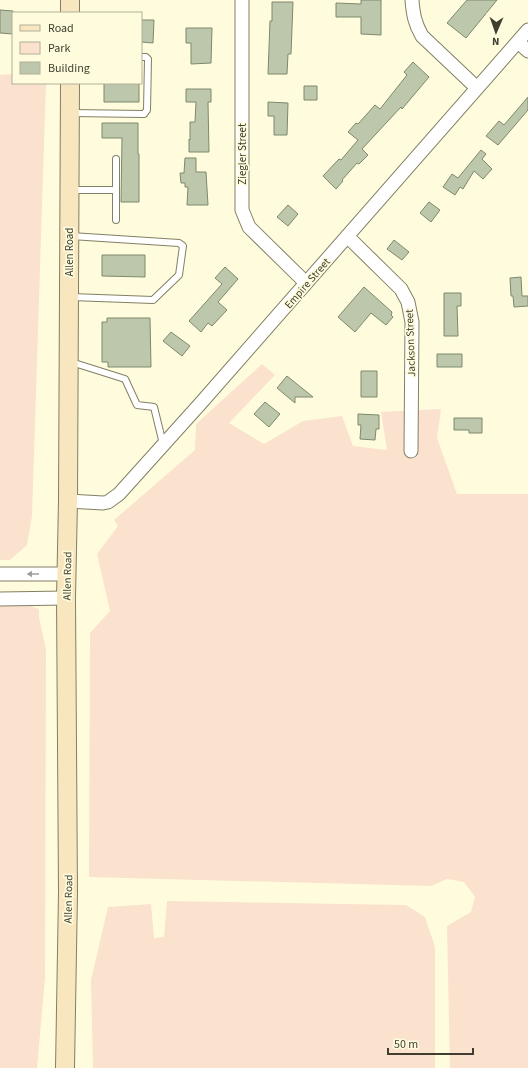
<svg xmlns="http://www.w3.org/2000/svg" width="528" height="1068" font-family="'Source Sans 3',sans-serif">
<rect width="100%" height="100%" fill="#fffcdd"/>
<path fill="#fbe2ce" d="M 13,74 L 13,83 L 46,83 L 32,516 L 27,545 L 10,560 L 0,560 L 0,75 Z
M 262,364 L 275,375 L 229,423 L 264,444 L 303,421 L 342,416 L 353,446 L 387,450 L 381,412 L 441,409 L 437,438 L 457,494 L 528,494 L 528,1068 L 450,1068 L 447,926 L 471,912 L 475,897 L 464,882 L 447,879 L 431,886 L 89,877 L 90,633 L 110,611 L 97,554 L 118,526 L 114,520 L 195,450 L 196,424 Z
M 0,606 L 31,606 L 39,609 L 39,617 L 46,650 L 45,978 L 37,1068 L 0,1068 Z
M 167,901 L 406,905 L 425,917 L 435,947 L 435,1068 L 93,1068 L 91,980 L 108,907 L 151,904 L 154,938 L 164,937 Z"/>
<path fill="#bdc7ab" stroke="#7e886d" d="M 361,0 L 381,0 L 381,35 L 361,34 L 361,17 L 336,17 L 336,3 L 361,4 Z
M 467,0 L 497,0 L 466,38 L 447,23 Z
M 272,2 L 293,2 L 291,54 L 288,54 L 287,74 L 268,74 L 270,21 L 272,21 Z
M 0,10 L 13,11 L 13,34 L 0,33 Z
M 141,20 L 154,20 L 153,43 L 141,42 Z
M 186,28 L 212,28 L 211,63 L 191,64 L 191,43 L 186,43 Z
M 413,62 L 429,77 L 402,109 L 401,107 L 362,149 L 368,155 L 359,164 L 357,163 L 342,180 L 343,181 L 336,189 L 323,176 L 339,159 L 341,160 L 358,140 L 348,132 L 356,123 L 358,124 L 375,105 L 380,109 L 407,75 L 404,72 Z
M 104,83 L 139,83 L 139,102 L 104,102 Z
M 304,86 L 317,86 L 317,100 L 304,100 Z
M 186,89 L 211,89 L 211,102 L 208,102 L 209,152 L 189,152 L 189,139 L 190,140 L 190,122 L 195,122 L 196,102 L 186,102 Z
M 528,97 L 528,110 L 498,145 L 486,136 L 499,121 L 504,125 Z
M 268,102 L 288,103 L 287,135 L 274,135 L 274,116 L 268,116 Z
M 102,123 L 138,123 L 138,154 L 139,154 L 139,202 L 121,202 L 122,138 L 102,138 Z
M 481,150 L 486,154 L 482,159 L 492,169 L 483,179 L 474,171 L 463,189 L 460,187 L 455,195 L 443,187 L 452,174 L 458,178 Z
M 185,158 L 196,158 L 196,172 L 206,172 L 208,205 L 187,205 L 188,187 L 185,187 L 185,183 L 181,183 L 180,173 L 184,173 Z
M 429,202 L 440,210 L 431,222 L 420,213 Z
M 288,205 L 298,214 L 288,226 L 277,217 Z
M 394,240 L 409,252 L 402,260 L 387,249 Z
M 102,255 L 145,255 L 145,277 L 102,276 Z
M 225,267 L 238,279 L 218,302 L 227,310 L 212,326 L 208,323 L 201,332 L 189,321 L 222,284 L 215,278 Z
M 521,277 L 522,296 L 528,296 L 528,306 L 514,307 L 513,296 L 511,296 L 510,278 Z
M 364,287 L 392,312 L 391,315 L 393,317 L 386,325 L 371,313 L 355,332 L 338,317 Z
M 444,293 L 461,293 L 461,306 L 457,306 L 458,336 L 444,336 Z
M 107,318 L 150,318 L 151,367 L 108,367 L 108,362 L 102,362 L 102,322 L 107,322 Z
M 171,332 L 190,346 L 182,356 L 163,341 Z
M 437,354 L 462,354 L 462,367 L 437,367 Z
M 361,371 L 377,371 L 377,397 L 361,397 Z
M 287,376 L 313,397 L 295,397 L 295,403 L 277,388 Z
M 265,402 L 280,414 L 269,427 L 254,414 Z
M 358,414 L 379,415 L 379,429 L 376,429 L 375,440 L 360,439 L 361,425 L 358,425 Z
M 454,418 L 482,418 L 482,433 L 469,433 L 469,430 L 454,430 Z"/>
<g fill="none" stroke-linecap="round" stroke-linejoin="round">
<defs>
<path id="lane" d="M 71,113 L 144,114 L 147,110 L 148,59 L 146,57 L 141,57
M 72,190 L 116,190
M 116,220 L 116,159
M 71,236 L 179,243 L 183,246 L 179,275 L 153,300 L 71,297
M 71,362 L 125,379 L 137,405 L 154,407 L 163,444"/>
<path id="street" d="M 242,0 L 242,210 L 249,227 L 306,283
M 412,0 C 413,14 415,24 422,36 L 477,88
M 518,42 L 528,51
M 347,236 L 401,289 L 408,302 L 412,322 L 411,451
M 68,501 L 103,503 L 108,502 L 119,494 L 200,404 L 528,30
M 0,574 L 67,574
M 0,599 L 66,598"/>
<path id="secondary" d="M 70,13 L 70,0
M 65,1068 L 68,893 L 66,598 L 68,501 L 70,83"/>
</defs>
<use href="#lane" stroke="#827f64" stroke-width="8"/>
<use href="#street" stroke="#827f64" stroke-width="15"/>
<use href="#secondary" stroke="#827f64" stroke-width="20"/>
<use href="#lane" stroke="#fff" stroke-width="6"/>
<use href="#street" stroke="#fff" stroke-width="13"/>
<use href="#secondary" stroke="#f8e6be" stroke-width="18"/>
</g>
<defs><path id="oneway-solid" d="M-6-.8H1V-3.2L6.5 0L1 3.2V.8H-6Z"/></defs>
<use fill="#9f9e98" href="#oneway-solid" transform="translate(33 574) rotate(180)"/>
<g text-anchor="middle" stroke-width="3.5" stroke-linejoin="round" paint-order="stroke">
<g font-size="11" fill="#3f3e31" stroke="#fffcdd">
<text transform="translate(242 154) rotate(-90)" y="4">Ziegler Street</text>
<text transform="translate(69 252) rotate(-90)" y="4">Allen Road</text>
<text transform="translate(307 283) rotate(-49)" y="4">Empire Street</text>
<text transform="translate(410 343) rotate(-92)" y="4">Jackson Street</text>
<text transform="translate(67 576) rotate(-89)" y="4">Allen Road</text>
<text transform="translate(68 899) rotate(-89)" y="4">Allen Road</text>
</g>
</g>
<rect x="12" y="12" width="130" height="72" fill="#fffcdd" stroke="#b2b098"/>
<rect x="20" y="25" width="20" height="6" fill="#f8e6be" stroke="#b2b098"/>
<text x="48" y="32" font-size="12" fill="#3f3e31">Road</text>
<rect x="20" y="42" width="20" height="12" fill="#fbe2ce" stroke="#b2b098"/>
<text x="48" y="52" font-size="12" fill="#3f3e31">Park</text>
<rect x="20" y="62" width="20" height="12" fill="#bdc7ab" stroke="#b2b098"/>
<text x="48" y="72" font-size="12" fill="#3f3e31">Building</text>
<g transform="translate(496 32) rotate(182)" stroke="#fffcdd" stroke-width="3" paint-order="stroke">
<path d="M0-3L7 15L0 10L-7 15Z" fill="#3f3e31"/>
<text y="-6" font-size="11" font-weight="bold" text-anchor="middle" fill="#3f3e31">N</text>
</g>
<path d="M388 1048v6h85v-6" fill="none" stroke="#3f3e31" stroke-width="2"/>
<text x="394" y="1048" font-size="12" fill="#3f3e31" stroke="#fffcdd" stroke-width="3" paint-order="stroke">50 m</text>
</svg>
